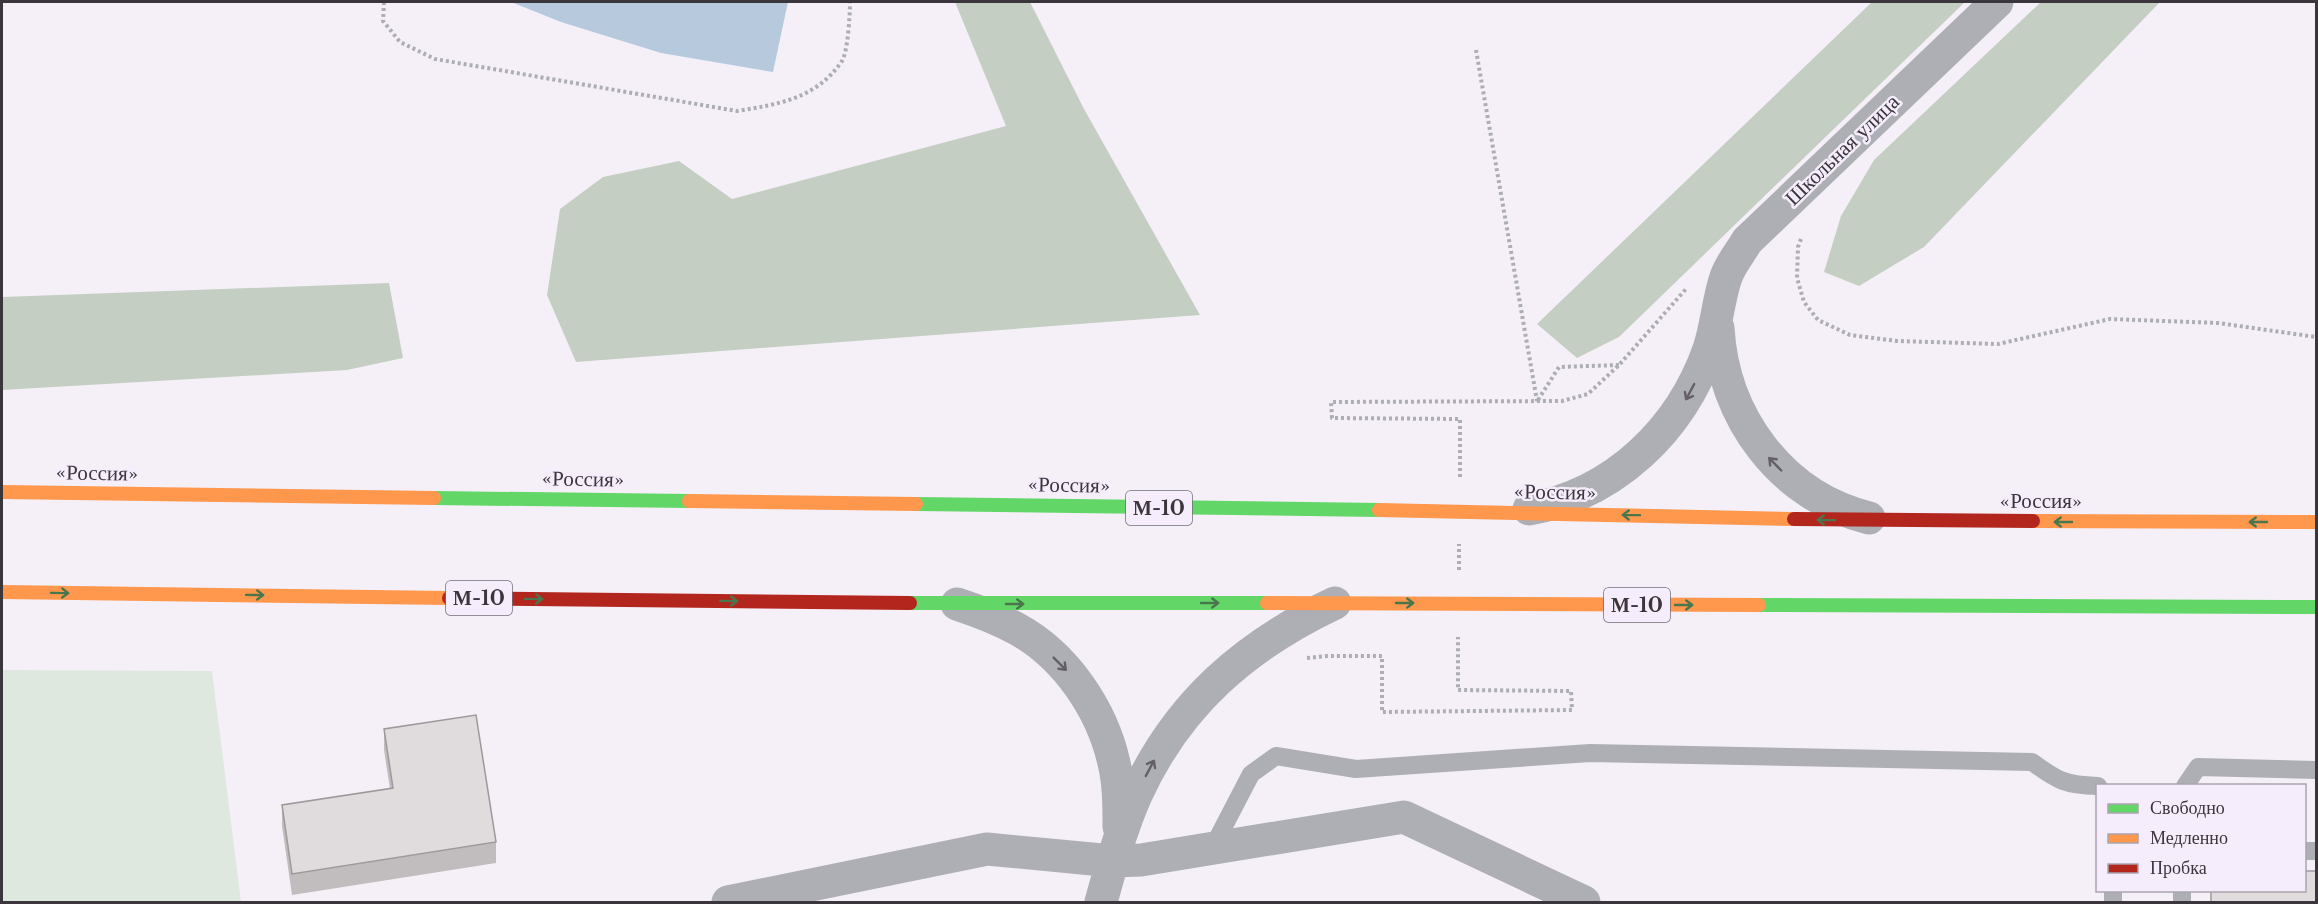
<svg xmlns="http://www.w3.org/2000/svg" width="2318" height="904" font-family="'Libre Baskerville',serif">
<rect width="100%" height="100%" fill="#f5f0f8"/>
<path fill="#dfe8de" d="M 2,670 L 212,671 L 241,902 L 2,902 Z"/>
<path fill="#c5cec3" d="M 955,2 L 1030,2 L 1084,109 L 1200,315 L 576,362 L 547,295 L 560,209 L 603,177 L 679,161 L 732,199 L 1006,126 Z
M 1872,2 L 1965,2 L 1619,337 L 1577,358 L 1537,324 Z
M 2041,2 L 2160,2 L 1924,247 L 1859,286 L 1824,272 L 1841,216 L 1874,160 Z
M 389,283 L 403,358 L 347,370 L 2,390 L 2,297 Z"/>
<path fill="#b7cadd" d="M 511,2 L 788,2 L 773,72 L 661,53 L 561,22 Z"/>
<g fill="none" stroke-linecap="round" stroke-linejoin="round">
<path stroke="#adaeb1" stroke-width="4" stroke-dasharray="3 3" stroke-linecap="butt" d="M 384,2 L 383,21 L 400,42 L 435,59 L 737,111 C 779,104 816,99 842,61 C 848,51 850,14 850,2
M 1476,50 L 1537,401
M 1801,239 L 1798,247 L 1797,278 L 1804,302 L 1818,320 L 1850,335 L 1897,341 L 1998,344 L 2110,319 L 2218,323 L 2316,337
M 1538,400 L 1559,367 L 1619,365
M 1460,477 L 1460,419 L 1332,418 L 1331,402 L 1562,401 L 1588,394 L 1619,365 L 1686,289
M 1459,570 L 1459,544
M 1307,658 L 1327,656 L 1382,656 L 1382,712 L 1572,710 L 1571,691 L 1458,690 L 1458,637"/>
<path stroke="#aeafb4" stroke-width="18" d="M 2185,786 L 2198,767 L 2316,770
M 1212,849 L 1251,774 L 1276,756 L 1356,769 L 1590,753 L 2032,762 C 2058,781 2065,785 2098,786
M 2304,851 L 2316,851
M 2113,890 L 2113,902
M 2182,890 L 2182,902"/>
<path stroke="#aeafb4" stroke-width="33" d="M 1718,328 C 1723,417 1781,496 1869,518
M 1529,509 C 1615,494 1681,429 1709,349 C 1717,325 1718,300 1726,277 C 1730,265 1740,253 1747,241 L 1997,2
M 957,604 C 978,611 997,618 1017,629 C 1065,655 1102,709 1114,763 C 1119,784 1119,805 1119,827
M 728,902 L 987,849 L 1113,861 L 1141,860 L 1404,817 L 1584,902
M 1101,902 C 1111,866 1121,829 1136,795 C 1178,703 1246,645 1335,603"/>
<path stroke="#63d668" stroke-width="14" d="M 434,498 L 689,501
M 916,504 L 1379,510
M 910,603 L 1267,603
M 1759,605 L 2316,607"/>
<path stroke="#ff974d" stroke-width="14" d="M 2,492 L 434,498
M 689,501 L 916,504
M 1379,510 L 1794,519
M 2033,521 L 2316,522
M 2,592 L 449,598
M 1267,603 L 1759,605"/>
<path stroke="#b3261e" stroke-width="14" d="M 1794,519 L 2033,521
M 449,598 L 910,603"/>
</g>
<path fill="#c1bcbd" d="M 384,729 L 496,842 L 496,863 L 292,895 L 282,826 L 282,805 L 390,789 L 384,750 Z"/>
<path fill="#e0dbdc" stroke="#9d999a" stroke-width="1.5" d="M 476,715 L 496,842 L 292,874 L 282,805 L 393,788 L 384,729 Z
M 2304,871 L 2316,871 L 2316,903 L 2211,903 L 2211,891 L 2304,891 Z"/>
<defs><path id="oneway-shaft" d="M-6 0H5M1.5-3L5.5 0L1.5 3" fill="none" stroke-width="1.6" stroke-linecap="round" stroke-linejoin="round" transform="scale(1.5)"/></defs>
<g stroke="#636066">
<use href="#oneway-shaft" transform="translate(1690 392) rotate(118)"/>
<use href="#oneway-shaft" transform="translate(1775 464) rotate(-134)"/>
<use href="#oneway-shaft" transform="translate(1060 664) rotate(45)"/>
<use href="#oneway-shaft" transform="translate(1150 768) rotate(-62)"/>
</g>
<g stroke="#4a764e">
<use href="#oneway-shaft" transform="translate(1631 515) rotate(-179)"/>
<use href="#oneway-shaft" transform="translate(1826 520) rotate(-179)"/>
<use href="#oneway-shaft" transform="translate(2063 522) rotate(-180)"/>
<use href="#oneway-shaft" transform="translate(2258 522) rotate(-180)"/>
<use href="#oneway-shaft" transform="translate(60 593) rotate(1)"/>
<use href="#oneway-shaft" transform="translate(255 595) rotate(1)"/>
<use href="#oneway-shaft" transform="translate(534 599) rotate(1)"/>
<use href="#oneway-shaft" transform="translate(729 601) rotate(1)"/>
<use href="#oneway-shaft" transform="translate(1210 603)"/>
<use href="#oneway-shaft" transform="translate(1405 603)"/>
<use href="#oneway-shaft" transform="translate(1015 604)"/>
<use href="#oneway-shaft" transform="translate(1684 605)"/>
</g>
<g text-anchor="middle" stroke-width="5" stroke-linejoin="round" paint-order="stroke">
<g fill="#f6edfc" stroke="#726d76" stroke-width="1.5">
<rect x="1126" y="491" width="66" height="34" rx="4.5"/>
<rect x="446" y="581" width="66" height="34" rx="4.5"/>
<rect x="1604" y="588" width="66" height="34" rx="4.5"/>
</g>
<g font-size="20" font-weight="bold" fill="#3a363c">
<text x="1159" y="515">М-10</text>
<text x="479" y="605">М-10</text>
<text x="1637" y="612">М-10</text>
</g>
<g font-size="21" fill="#3a363c" stroke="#f6edfc">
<text transform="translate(1842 150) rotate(-44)" y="7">Школьная улица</text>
<text transform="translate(97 473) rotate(1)" y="7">«Россия»</text>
<text transform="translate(583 479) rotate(1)" y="7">«Россия»</text>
<text transform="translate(1069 485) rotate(1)" y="7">«Россия»</text>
<text transform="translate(1555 492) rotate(1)" y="7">«Россия»</text>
<text x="2041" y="508">«Россия»</text>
</g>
</g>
<rect width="2318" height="904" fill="none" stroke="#3a363c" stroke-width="6"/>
<rect x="2096" y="784" width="210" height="108" fill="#f6edfc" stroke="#aba4af" stroke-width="1.5"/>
<rect x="2108" y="804" width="30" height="9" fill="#63d668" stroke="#aba4af" stroke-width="1.5"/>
<text x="2150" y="814" font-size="18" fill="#3a363c">Свободно</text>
<rect x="2108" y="834" width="30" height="9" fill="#ff974d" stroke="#aba4af" stroke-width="1.5"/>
<text x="2150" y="844" font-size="18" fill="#3a363c">Медленно</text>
<rect x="2108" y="864" width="30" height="9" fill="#b3261e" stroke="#aba4af" stroke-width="1.5"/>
<text x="2150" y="874" font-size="18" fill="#3a363c">Пробка</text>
</svg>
